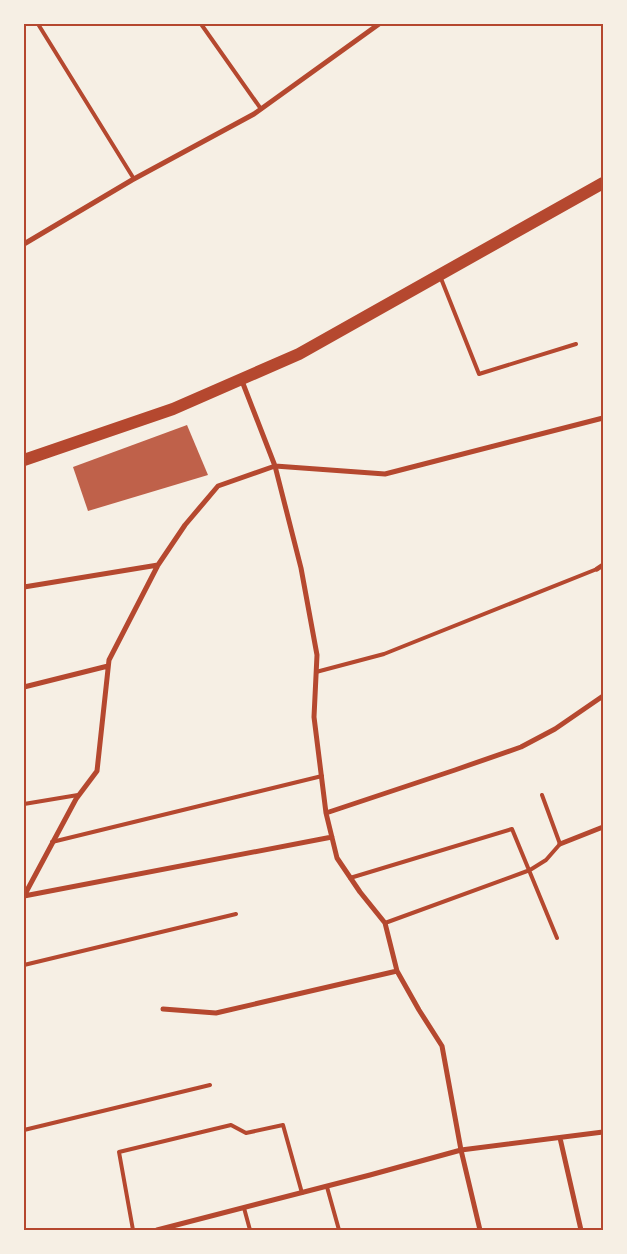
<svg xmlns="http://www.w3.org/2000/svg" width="627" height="1254" font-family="Helvetica,sans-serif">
<rect width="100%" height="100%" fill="#f6efe4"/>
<path fill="#bf614a" d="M 187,425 L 208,475 L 88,511 L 73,467 Z"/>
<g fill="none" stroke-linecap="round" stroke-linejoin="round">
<path stroke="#b5482f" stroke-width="4" d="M 38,24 L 134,179
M 201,24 L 261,109
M 440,276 L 479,374 L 576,344
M 316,672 L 384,654 L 597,569
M 24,804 L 78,795
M 52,842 L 322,776
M 350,878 L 512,829 L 557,938
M 385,923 L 530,870 L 546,860 L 560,844 L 542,795
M 24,965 L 236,914
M 24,1130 L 210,1085
M 327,1187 L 339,1230
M 244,1208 L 250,1230
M 133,1230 L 119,1152 L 231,1125 L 246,1133 L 283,1125 L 302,1193"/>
<path stroke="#b5482f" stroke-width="5" d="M 24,244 L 132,180 L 254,114 L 379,24
M 242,381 L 275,466 L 301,568 L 317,655 L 314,717 L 326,813 L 337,858 L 360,892 L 385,923 L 397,971 L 419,1010 L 442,1046 L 461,1150 L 480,1230
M 597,569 L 603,565
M 24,587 L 158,565
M 24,687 L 108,666
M 326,813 L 455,770 L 521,747 L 555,729 L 603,696
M 560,844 L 603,827
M 24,896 L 76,799 L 97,771 L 109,660 L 158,565 L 185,525 L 218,486 L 275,466 L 385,474 L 603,418
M 24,896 L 332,837
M 163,1009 L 216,1013 L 397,971
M 560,1138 L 581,1230
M 157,1230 L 370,1175 L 461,1150 L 603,1132"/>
<path stroke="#b5482f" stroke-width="12" d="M 24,460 L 173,409 L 299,354 L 603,183"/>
</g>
<rect width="627" height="1254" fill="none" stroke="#f6efe4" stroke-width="50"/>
<rect x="25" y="25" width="577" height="1204" fill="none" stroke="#b5482f" stroke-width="2"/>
</svg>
